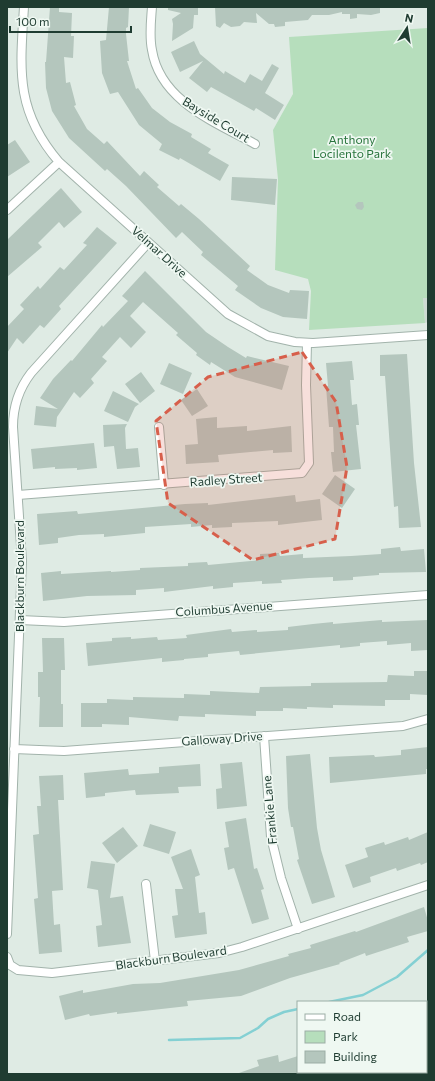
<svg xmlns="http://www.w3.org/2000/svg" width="435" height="1081" font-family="Commissioner,sans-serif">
<rect width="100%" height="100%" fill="#dfebe4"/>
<path fill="#cddbd3" d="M 423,298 L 428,298 L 428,322 L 425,323 Z"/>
<path fill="#b6debc" d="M 428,28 L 428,298 L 423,298 L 425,323 L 309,330 L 311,291 L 308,279 L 275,270 L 278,179 L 273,130 L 293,94 L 289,37 Z"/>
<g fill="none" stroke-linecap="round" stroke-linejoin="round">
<path stroke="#84d0d3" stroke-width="2.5" d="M 329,1002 L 363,995 L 397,977 L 428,950
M 169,1040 L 240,1038 L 258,1028 L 268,1019 L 284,1012 L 298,1009"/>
</g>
<path fill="#b4c6bd" d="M 50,7 L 59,7 L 59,12 L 72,13 L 71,36 L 74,36 L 73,58 L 64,57 L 66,83 L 70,82 L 76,105 L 74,106 L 87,129 L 104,144 L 107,141 L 140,176 L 144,171 L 159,185 L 157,187 L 179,206 L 181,204 L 199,219 L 250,266 L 247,270 L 268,285 L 289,293 L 290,290 L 309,291 L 307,319 L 283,317 L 261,308 L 235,290 L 238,286 L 201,255 L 203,252 L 182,232 L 176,238 L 126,186 L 107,169 L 105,171 L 69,138 L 52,111 L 46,88 L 45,62 L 46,62 Z
M 109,7 L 129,7 L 128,27 L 126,28 L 126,34 L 129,61 L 127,61 L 136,89 L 138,88 L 152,108 L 170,122 L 192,134 L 191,137 L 211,149 L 208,153 L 229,165 L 220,181 L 180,158 L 179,160 L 159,150 L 162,144 L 139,125 L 118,92 L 110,94 L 102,73 L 100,41 L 106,40 Z
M 168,7 L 198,7 L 198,15 L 194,15 L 193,28 L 172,41 L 173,24 L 172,19 L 181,13 L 168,10 Z
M 215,7 L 380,7 L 380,13 L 371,15 L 357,14 L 357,18 L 350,19 L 350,14 L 342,14 L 342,12 L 329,15 L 312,15 L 308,20 L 285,22 L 285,26 L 275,27 L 274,24 L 269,24 L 256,13 L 257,23 L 244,22 L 240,26 L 231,27 L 224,23 L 220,28 L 216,26 Z
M 194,41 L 200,54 L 224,74 L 225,71 L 245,83 L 250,74 L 262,81 L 272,64 L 279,68 L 265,93 L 284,105 L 275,120 L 256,108 L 254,111 L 211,87 L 207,92 L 189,78 L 203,61 L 180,72 L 171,52 Z
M 15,140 L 30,162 L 7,177 L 7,145 Z
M 232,177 L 277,179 L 275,205 L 231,200 Z
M 61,188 L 82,212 L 64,228 L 59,222 L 38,243 L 42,247 L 7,277 L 7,240 Z
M 358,202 L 363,202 L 364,207 L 362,210 L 357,209 L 355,205 Z
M 97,227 L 117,243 L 59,306 L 61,309 L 44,328 L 40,325 L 23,344 L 17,338 L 7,353 L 7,327 L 24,309 L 20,305 L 38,286 L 40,289 L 60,267 L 64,270 L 87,245 L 83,243 Z
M 145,271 L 206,332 L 228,347 L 246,358 L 247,356 L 289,366 L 282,390 L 235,377 L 211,362 L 210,365 L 196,355 L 197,353 L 176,335 L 178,333 L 143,302 L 130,316 L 146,332 L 131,348 L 120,337 L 102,357 L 107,361 L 91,379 L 94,383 L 80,398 L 74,392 L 57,417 L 56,427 L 34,425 L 36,406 L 58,409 L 40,398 L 53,379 L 71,360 L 72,361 L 102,325 L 103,327 L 128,301 L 122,296 Z
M 407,354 L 414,463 L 421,527 L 399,528 L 398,506 L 394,507 L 385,376 L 380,376 L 380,355 Z
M 352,361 L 354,380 L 350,380 L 352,405 L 357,404 L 359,425 L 356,425 L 361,469 L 333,472 L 331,452 L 334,452 L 333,427 L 329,427 L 326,386 L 328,386 L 326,363 Z
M 169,363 L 192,373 L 183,394 L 160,384 Z
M 141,372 L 155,391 L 140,403 L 125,384 Z
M 197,389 L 208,406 L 192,416 L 181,400 Z
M 113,391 L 139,404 L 135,407 L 128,422 L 104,411 Z
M 217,417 L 217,428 L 247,426 L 247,431 L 291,426 L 292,452 L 273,453 L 273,450 L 218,455 L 219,462 L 186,464 L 185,445 L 198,444 L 196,419 Z
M 127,424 L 125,428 L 126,449 L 138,448 L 140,467 L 117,469 L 114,446 L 104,447 L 103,425 Z
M 94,443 L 97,468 L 77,470 L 77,468 L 55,469 L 55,467 L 33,469 L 31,449 Z
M 335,475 L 355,489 L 342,508 L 322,494 Z
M 295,495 L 296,502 L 320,499 L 322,520 L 278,525 L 278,521 L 232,523 L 232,527 L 212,528 L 212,525 L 191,527 L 191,524 L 145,527 L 145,533 L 104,537 L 104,534 L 79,535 L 58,538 L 58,543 L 39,545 L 37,514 L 77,511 L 78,514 L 185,504 L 208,503 L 208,505 Z
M 400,547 L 401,551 L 424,549 L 426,572 L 379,573 L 379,575 L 353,577 L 353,580 L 333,581 L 333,577 L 309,578 L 281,580 L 282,583 L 262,584 L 262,581 L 233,583 L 233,587 L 213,589 L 213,586 L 164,592 L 164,588 L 136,590 L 136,595 L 87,596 L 43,601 L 41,573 L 61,571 L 61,574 L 111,571 L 111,572 L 140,570 L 140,568 L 188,566 L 188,563 L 207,562 L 208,565 L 260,560 L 260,554 L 279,553 L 280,556 L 303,554 L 303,558 L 351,556 L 381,554 L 381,549 Z
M 382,620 L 382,622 L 428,620 L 428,650 L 411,651 L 411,643 L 387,645 L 387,641 L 360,643 L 360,646 L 340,648 L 340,645 L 240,655 L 239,651 L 208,654 L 208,657 L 184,659 L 184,660 L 162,662 L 162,658 L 88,666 L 86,643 L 112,641 L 112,638 L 131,637 L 131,639 L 157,637 L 158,640 L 187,638 L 186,635 L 231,629 L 232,632 L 257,630 L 257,632 L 288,630 L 288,627 L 313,624 L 333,622 L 333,624 Z
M 42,638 L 64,638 L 65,670 L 61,670 L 61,704 L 63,704 L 63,727 L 39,727 L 40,697 L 38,697 L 38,672 L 43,672 Z
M 414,671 L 428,671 L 428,695 L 410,694 L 410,700 L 385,700 L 385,706 L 333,705 L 333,708 L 307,707 L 307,709 L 283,708 L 283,711 L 256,711 L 256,716 L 205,714 L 205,717 L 179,716 L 178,721 L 129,717 L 129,725 L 102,724 L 102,727 L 81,727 L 81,703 L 107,703 L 107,699 L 133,700 L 133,697 L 184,698 L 184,694 L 210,695 L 210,691 L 259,693 L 260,687 L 311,686 L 311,683 L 387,682 L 388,675 L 414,676 Z
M 428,747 L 428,769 L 426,769 L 426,774 L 330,783 L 329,757 L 374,755 L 375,757 L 401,755 L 401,750 Z
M 310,754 L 317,828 L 321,850 L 335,897 L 312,904 L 297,860 L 299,859 L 293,827 L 291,827 L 288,808 L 286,756 Z
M 242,762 L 247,806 L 217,809 L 216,789 L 222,788 L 220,764 Z
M 200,764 L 201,786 L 178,787 L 179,793 L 136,795 L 135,790 L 105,793 L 105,796 L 86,798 L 84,773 L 128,769 L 129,775 L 159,773 L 159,767 Z
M 63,775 L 64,800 L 58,800 L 63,890 L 52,891 L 54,925 L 60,924 L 62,952 L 39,954 L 34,899 L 38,898 L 33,835 L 39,834 L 37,806 L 41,806 L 39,776 Z
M 246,818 L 254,869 L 257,868 L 264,889 L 261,890 L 269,919 L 252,924 L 234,868 L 228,870 L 224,848 L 229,847 L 225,822 Z
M 150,824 L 176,832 L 169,854 L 143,846 Z
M 123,827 L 138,846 L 117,863 L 102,843 Z
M 428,832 L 428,862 L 421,865 L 420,863 L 397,871 L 396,868 L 370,877 L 371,882 L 353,888 L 345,865 L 368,857 L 365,848 L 384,842 L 385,845 L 408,837 L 409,840 Z
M 191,849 L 200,875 L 195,877 L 199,913 L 205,912 L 207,934 L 175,938 L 172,916 L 178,915 L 175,889 L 183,889 L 171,857 Z
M 91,861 L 115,864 L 110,898 L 123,896 L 131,943 L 98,947 L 96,926 L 102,925 L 98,890 L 87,888 Z
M 424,907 L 428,921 L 428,931 L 407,937 L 409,942 L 366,956 L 365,953 L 339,963 L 340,964 L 290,978 L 241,996 L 187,1001 L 188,1006 L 117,1014 L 117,1012 L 90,1016 L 89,1014 L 65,1020 L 59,996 L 83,990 L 83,993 L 133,984 L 160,983 L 239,970 L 289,956 L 288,954 L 311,948 L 310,945 L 355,931 L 356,932 Z
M 278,1055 L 279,1062 L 298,1056 L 298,1074 L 239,1074 L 239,1073 L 259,1066 L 257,1060 Z"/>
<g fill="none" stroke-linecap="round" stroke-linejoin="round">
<defs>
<path id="minor" d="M 24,7 C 20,70 15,111 59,162 L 228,314 L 268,336 L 295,342 L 313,343 L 428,335
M 152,7 C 151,21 149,36 152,50 C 160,101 215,122 255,144
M 7,210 L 59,162
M 159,427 L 164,485
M 18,495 L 302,473 L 309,463 L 306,385 L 307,343
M 20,620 L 64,622 L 428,595
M 264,736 L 271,837 L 281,878 L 298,929
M 14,749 L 64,751 L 403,726 L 428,719
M 146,884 L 155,961
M 7,934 L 22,561 L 13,427 C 13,407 18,390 31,373 L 148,243
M 7,957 L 10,965 L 18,970 L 52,973 L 219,953 L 242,947 L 428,885
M 426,1066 L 428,1065
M 399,1074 L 406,1072"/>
</defs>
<use href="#minor" stroke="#a2b3ab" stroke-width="10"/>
<use href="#minor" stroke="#fff" stroke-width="8"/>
</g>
<path fill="#d75f4b" fill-opacity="0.2" stroke="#d75f4b" stroke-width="3" stroke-dasharray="8 5" stroke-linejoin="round" d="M 302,352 L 336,402 L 347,467 L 335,539 L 253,560 L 168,503 L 156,421 L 208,377 Z"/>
<g text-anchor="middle" stroke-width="3.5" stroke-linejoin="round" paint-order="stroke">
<g font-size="12" fill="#1f3c31" stroke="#eff8f2">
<text transform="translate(216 120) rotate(31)" y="4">Bayside Court</text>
<text transform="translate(159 252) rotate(42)" y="4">Velmar Drive</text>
<text transform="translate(226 480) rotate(-4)" y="4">Radley Street</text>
<text transform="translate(20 576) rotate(-90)" y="4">Blackburn Boulevard</text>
<text transform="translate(224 609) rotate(-4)" y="4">Columbus Avenue</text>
<text transform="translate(222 739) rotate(-4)" y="4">Galloway Drive</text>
<text transform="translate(270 810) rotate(-95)" y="4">Frankie Lane</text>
<text transform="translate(171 958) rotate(-8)" y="4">Blackburn Boulevard</text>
</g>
<g font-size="12" fill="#28743c" stroke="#eff8f2">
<text x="352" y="144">Anthony<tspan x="352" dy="14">Locilento Park</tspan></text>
</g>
</g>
<rect width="435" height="1081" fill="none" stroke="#1f3c31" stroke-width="16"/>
<rect x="297" y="1001" width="130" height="72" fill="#eff8f2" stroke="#9cada5"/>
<rect x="305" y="1014" width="20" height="6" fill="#ffffff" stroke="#9cada5"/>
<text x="333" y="1021" font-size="12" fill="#1f3c31">Road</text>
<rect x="305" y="1031" width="20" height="12" fill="#b6debc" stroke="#9cada5"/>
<text x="333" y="1041" font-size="12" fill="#1f3c31">Park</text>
<rect x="305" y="1051" width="20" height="12" fill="#b4c6bd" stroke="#9cada5"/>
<text x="333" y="1061" font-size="12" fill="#1f3c31">Building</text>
<g transform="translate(407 28) rotate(12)" stroke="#eff8f2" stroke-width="3" paint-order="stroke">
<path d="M0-3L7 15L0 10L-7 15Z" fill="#1f3c31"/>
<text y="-6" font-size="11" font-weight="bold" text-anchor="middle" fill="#1f3c31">N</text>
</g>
<path d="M10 26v6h121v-6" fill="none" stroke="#1f3c31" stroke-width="2"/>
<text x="16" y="26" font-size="12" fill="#1f3c31" stroke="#eff8f2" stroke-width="3" paint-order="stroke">100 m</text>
</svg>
